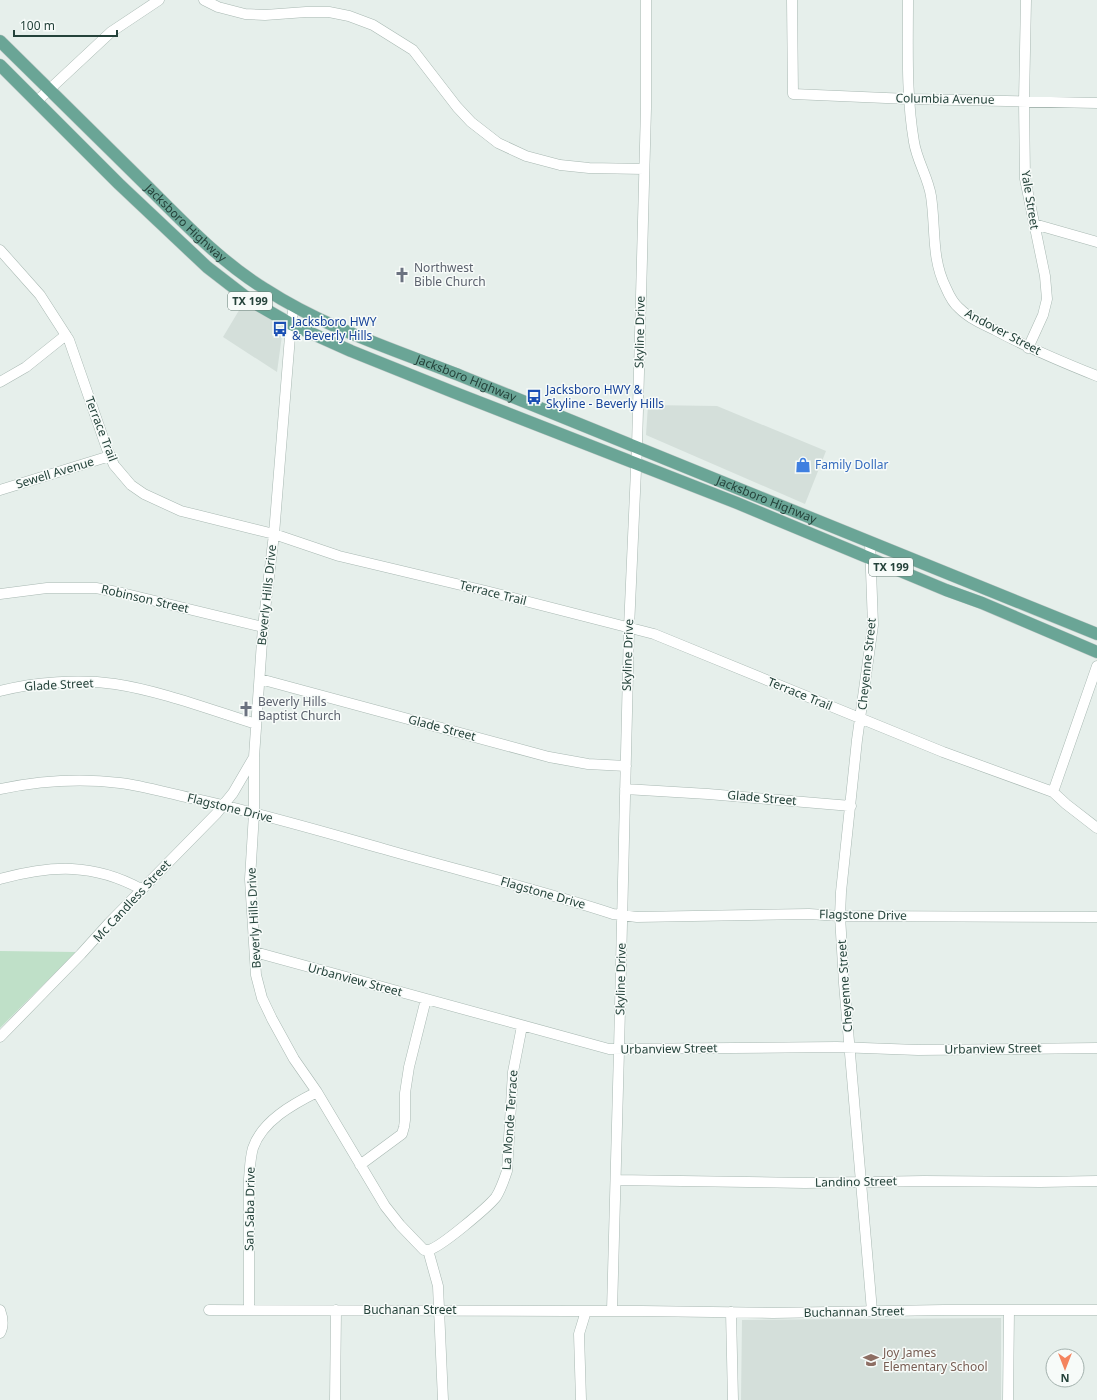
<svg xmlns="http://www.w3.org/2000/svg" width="1097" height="1400" font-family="'Noto Sans',sans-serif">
<rect width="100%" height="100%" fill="#e6efeb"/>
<path fill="#d4dfda" d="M 244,302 L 283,328 L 277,372 L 223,337 Z
M 648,405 L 717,406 L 826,451 L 805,504 L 646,435 Z
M 1001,1318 L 1001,1400 L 741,1400 L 742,1320 Z"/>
<path fill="#bfe0c8" d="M 0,951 L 76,952 L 0,1028 Z"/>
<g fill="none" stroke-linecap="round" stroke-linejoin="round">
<defs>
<path id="minor" d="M 204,0 L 218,7 L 245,14 L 265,15 L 306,12 L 329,12 L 349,16 L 373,25 L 413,50 L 457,107 L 471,122 L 498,143 L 526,156 L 560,165 L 589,168 L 644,169
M 792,0 L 793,94 L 909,99 L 1097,103
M 908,0 C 908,47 906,95 914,142 C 917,161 928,177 931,196 C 936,229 931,258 946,288 C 949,295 953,303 959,308 C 969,318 982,324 995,330 C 1028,348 1062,362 1097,376
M 1026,0 L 1024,101 L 1025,179 L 1045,276 L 1047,299 L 1043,315 L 1028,348
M 37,101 L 111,32 L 159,0
M 1034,224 L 1097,242
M 0,250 L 40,295 L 69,340 L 107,449 L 114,465 L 131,485 L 144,494 L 181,511 L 274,534 L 339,556 L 486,591 L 654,634 L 943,752 L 1053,792 L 1066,804 L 1097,828
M 294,306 L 291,324 L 274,534 L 263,627 L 254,757 L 254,813 L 250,879 L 256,975 L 262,998 L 272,1019 L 294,1059 L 317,1092 L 385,1206 L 400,1225 L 424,1250 L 428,1250
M 0,382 L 26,367 L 66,335
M 0,490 L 110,456
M 870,543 L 873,625 L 857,740 L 841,892 L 840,916 L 844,983 L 872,1311
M 0,594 L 47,588 L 96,588 L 122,593 L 263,627
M 260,679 L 549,757 L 588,764 L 626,766
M 0,691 C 35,682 79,679 115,684 C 161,691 211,710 256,724
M 0,789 C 39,781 80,778 120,783 C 144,786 167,793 191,798 C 256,812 320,831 384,849 C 460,871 537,889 613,914 L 637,917 L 809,914 L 840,916 L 1097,917
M 625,789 L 708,794 L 851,806
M 1053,792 L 1097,666
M 0,879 C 52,865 93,863 141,889
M 255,952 L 609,1049 L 837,1047 L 918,1050 L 1097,1048
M 0,1037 L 81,954 L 109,923 L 216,814 L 233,793 L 254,757
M 360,1165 L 402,1134 L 404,1127 L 405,1120 L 405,1093 L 409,1067 L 426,999
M 616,1180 L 805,1183 L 924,1181 L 1040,1182 L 1097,1181
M 428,1250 C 439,1249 489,1206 496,1197 C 501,1189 504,1180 507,1171 L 513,1072 L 522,1026
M 428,1250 L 438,1286 L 443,1400
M 0,1310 C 3,1318 4,1326 0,1333
M 209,1310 L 567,1311 L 642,1311 L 773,1313 L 944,1310 L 1097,1310
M 249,1310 L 249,1179 C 250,1169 250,1158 253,1148 C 262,1121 293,1104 317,1092
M 612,1311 L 619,1050 L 629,628 L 637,447 L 646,108 L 646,0
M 731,1312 L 733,1400
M 335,1400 L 336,1310
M 581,1400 L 579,1334 L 586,1311
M 1008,1400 L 1009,1310"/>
<g id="major">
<path id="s1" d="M 0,41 C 50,90 99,139 149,188 C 185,224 221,262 265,289 C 325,328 395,350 461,376 L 1097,634"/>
<path d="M 0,65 L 119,184 L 207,267 L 251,301 L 291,324 L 351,351 L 453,392 L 737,503 L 946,590 L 982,603 L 1097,652"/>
</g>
</defs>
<use href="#minor" stroke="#a8b8b2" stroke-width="11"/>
<use href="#major" stroke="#c2cac8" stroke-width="13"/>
<use href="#minor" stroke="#fff" stroke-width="10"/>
<use href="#major" stroke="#6aa596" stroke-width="12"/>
</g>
<defs>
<symbol id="church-bare" viewBox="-9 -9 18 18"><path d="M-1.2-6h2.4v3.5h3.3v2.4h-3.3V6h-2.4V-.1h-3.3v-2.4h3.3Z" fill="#6b7280" stroke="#f7fbf9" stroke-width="2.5" paint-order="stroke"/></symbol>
<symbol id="bus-bare" viewBox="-9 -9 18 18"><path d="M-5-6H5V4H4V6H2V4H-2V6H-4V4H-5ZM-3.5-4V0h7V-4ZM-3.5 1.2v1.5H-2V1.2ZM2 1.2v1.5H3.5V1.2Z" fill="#1a4fb4" stroke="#f7fbf9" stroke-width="2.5" paint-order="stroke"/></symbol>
<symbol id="shop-bare" viewBox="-9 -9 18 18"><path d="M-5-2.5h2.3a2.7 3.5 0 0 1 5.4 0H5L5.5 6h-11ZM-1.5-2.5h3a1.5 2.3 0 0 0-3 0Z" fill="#3f7fe0" stroke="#f7fbf9" stroke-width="2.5" paint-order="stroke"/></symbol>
<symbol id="school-bare" viewBox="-9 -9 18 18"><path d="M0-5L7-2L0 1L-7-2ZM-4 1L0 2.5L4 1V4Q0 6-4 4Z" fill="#8d6e63" stroke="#f7fbf9" stroke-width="2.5" paint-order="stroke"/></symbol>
</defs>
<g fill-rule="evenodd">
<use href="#church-bare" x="391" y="264" width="22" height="22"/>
<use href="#bus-bare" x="269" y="318" width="22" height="22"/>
<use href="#bus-bare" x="523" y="386" width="22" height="22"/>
<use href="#shop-bare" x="792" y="454" width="22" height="22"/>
<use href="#church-bare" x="235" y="698" width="22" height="22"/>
<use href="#school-bare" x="860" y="1349" width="22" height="22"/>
</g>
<g text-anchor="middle" stroke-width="3" stroke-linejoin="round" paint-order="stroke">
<g fill="#f7fbf9" stroke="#637a73" stroke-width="1">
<rect x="228" y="292" width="44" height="18" rx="3"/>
<rect x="869" y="558" width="44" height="18" rx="3"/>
</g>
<g font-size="11" font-weight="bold" fill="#24423a">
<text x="250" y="305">TX 199</text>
<text x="891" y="571">TX 199</text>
</g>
<g font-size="12" fill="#24423a" stroke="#f7fbf9">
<text transform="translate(945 99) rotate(1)" y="4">Columbia Avenue</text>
<text transform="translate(1030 200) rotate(81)" y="4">Yale Street</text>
<text dy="4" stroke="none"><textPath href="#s1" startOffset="260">Jacksboro Highway</textPath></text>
<text transform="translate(640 332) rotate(-89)" y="4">Skyline Drive</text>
<text transform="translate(1003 332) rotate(28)" y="4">Andover Street</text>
<text dy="4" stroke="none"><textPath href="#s1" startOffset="584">Jacksboro Highway</textPath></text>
<text transform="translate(101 429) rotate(69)" y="4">Terrace Trail</text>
<text transform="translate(55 473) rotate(-17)" y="4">Sewell Avenue</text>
<text dy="4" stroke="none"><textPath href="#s1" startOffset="908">Jacksboro Highway</textPath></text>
<text transform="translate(493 593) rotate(14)" y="4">Terrace Trail</text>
<text transform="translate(267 595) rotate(-84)" y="4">Beverly Hills Drive</text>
<text transform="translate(145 599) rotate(13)" y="4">Robinson Street</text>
<text transform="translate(628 655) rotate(-88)" y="4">Skyline Drive</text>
<text transform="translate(867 664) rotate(-84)" y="4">Cheyenne Street</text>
<text transform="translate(59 685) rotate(-3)" y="4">Glade Street</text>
<text transform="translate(800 694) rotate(22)" y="4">Terrace Trail</text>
<text transform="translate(442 728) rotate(15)" y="4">Glade Street</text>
<text transform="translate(762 798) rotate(5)" y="4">Glade Street</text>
<text transform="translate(230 808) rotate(14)" y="4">Flagstone Drive</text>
<text transform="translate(543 893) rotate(16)" y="4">Flagstone Drive</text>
<text transform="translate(132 901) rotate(-47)" y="4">Mc Candless Street</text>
<text transform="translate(863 915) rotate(1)" y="4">Flagstone Drive</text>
<text transform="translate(254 918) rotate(-93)" y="4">Beverly Hills Drive</text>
<text transform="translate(621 979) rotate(-89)" y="4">Skyline Drive</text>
<text transform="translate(355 980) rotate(15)" y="4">Urbanview Street</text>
<text transform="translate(845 986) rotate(-94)" y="4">Cheyenne Street</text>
<text transform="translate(669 1049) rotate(-1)" y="4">Urbanview Street</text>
<text transform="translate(993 1049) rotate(-1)" y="4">Urbanview Street</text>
<text transform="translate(510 1120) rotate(-86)" y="4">La Monde Terrace</text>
<text transform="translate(856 1182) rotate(-1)" y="4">Landino Street</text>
<text transform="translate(250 1209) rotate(-89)" y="4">San Saba Drive</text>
<text x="410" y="1314">Buchanan Street</text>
<text transform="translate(854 1312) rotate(-1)" y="4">Buchannan Street</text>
</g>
<g font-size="12" fill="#5b616d" stroke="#f7fbf9" text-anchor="start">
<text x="414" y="272">Northwest<tspan x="414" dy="14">Bible Church</tspan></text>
<text x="258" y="706">Beverly Hills<tspan x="258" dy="14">Baptist Church</tspan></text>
</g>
<g font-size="12" fill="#164399" stroke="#f7fbf9" text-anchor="start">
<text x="292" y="326">Jacksboro HWY<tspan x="292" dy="14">&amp; Beverly Hills</tspan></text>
<text x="546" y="394">Jacksboro HWY &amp;<tspan x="546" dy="14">Skyline - Beverly Hills</tspan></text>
</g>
<g font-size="12" fill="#366cbe" stroke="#f7fbf9" text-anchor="start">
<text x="815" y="469">Family Dollar</text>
</g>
<g font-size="12" fill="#785e54" stroke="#f7fbf9" text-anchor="start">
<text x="883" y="1357">Joy James<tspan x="883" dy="14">Elementary School</tspan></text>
</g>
</g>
<g transform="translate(1065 1368) rotate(180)"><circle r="19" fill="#f7fbf9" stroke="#a3b1ad"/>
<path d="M0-3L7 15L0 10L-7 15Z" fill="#f4845f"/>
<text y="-6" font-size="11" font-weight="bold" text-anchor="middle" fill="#24423a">N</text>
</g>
<path d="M14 30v6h103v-6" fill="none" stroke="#24423a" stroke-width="2"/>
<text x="20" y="30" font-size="12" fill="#24423a" stroke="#f7fbf9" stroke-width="3" paint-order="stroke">100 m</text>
</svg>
